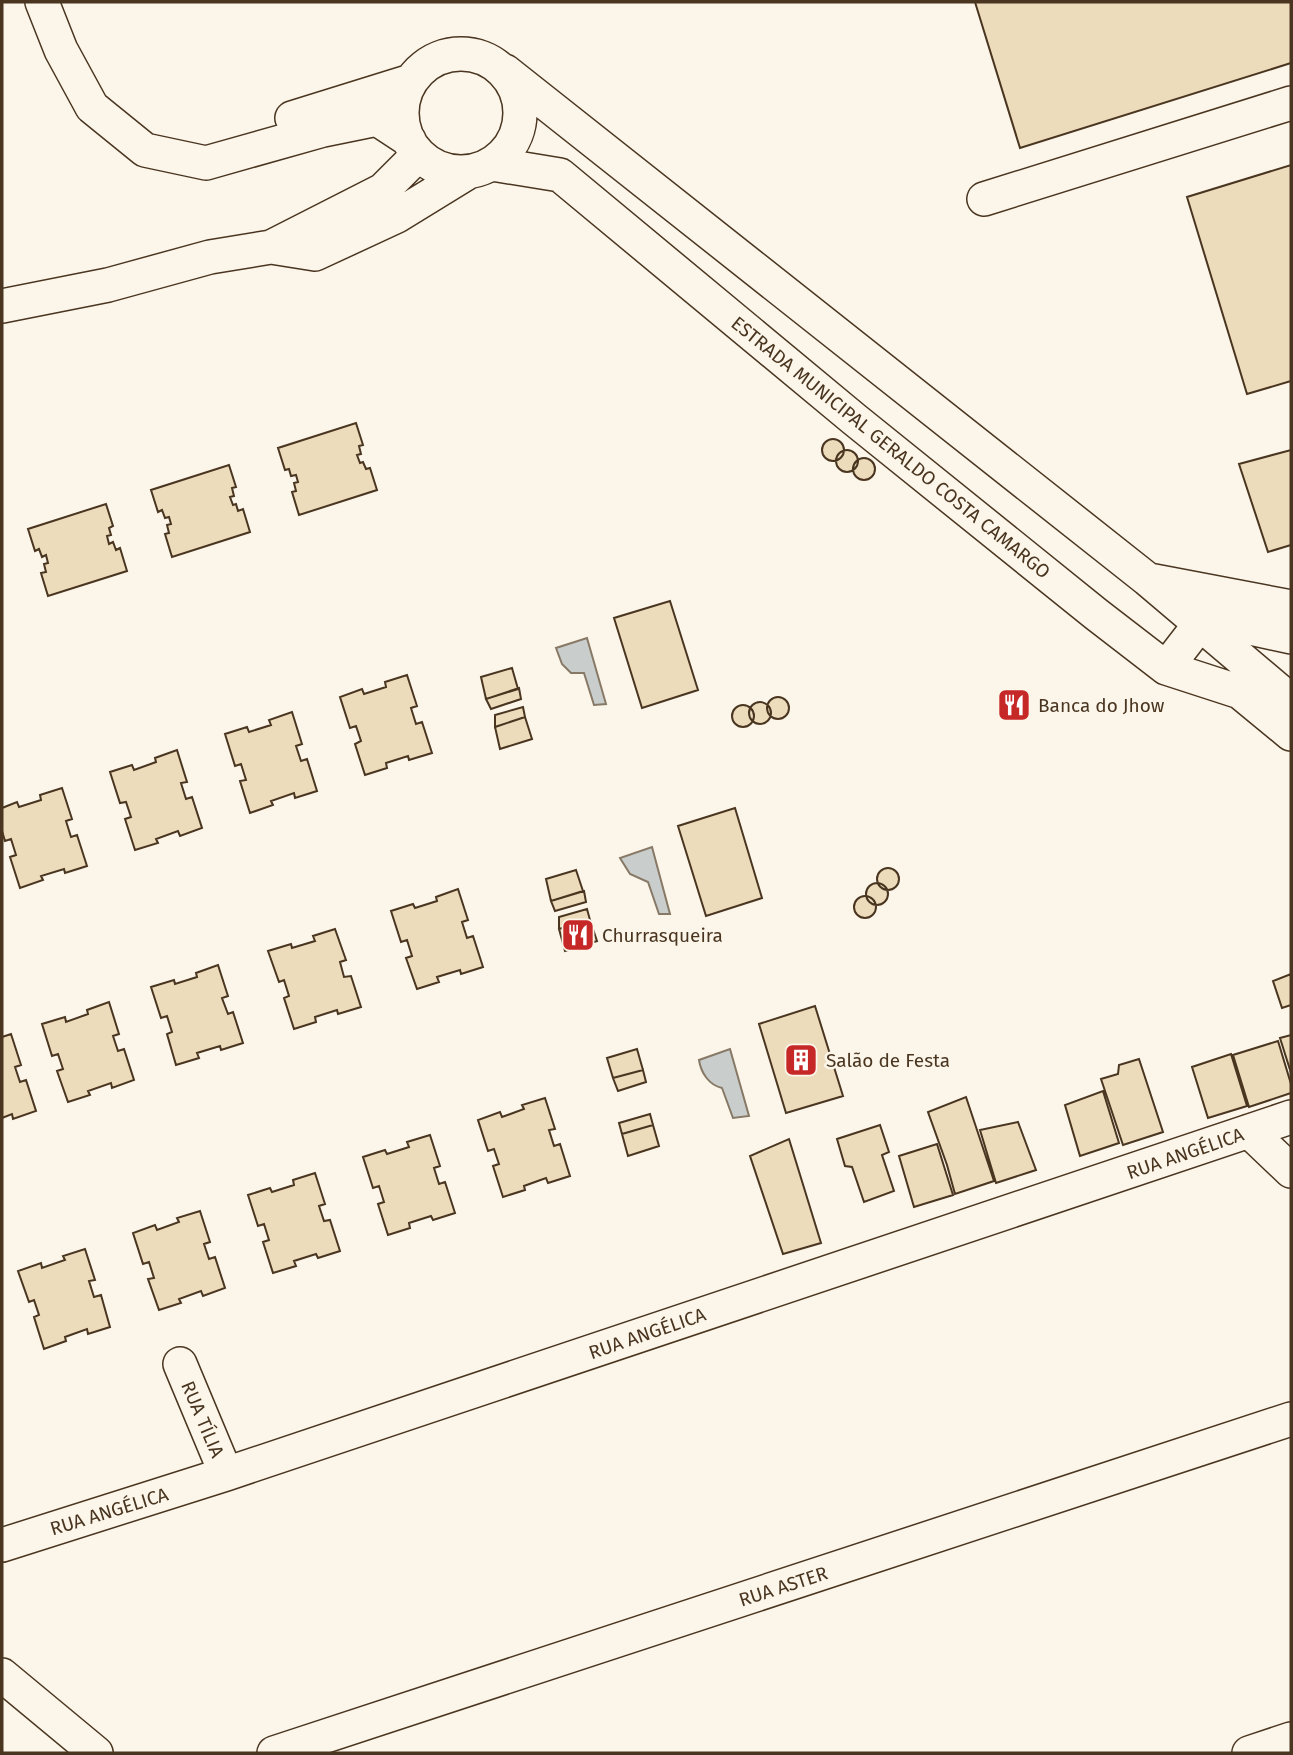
<svg xmlns="http://www.w3.org/2000/svg" width="1293" height="1755" font-family="'Fira Sans',sans-serif">
<rect width="100%" height="100%" fill="#fbf6e9"/>
<path fill="#c9cecd" stroke="#887966" stroke-width="2" d="M 587,638 L 606,704 L 594,705 L 584,673 L 571,673 L 562,664 L 556,648 Z
M 652,847 L 670,914 L 659,914 L 648,882 L 630,874 L 620,858 Z
M 730,1049 L 749,1116 L 733,1118 L 722,1088 C 709,1085 701,1073 699,1060 Z"/>
<path fill="#ecdcbc" stroke="#4a3520" stroke-width="2" d="M 975,2 L 1291,2 L 1291,63 L 1020,148 Z
M 1291,165 L 1291,381 L 1247,394 L 1187,197 Z
M 356,423 L 363,445 L 359,446 L 361,454 L 357,455 L 360,463 L 363,462 L 366,469 L 370,468 L 377,490 L 299,515 L 292,492 L 296,491 L 294,483 L 298,482 L 296,475 L 291,476 L 289,469 L 285,470 L 278,448 Z
M822 450a11 11 0 1 1 22 0a11 11 0 1 1-22 0Z
M836 461a11 11 0 1 1 22 0a11 11 0 1 1-22 0Z
M 1291,450 L 1291,545 L 1268,552 L 1239,464 Z
M853 469a11 11 0 1 1 22 0a11 11 0 1 1-22 0Z
M 229,465 L 236,487 L 232,488 L 234,496 L 230,497 L 233,505 L 236,504 L 238,511 L 243,509 L 250,532 L 172,557 L 165,534 L 169,533 L 167,525 L 171,524 L 169,517 L 165,518 L 162,510 L 158,512 L 151,490 Z
M 106,504 L 113,526 L 109,528 L 111,535 L 107,536 L 109,544 L 113,542 L 116,550 L 120,548 L 127,571 L 48,596 L 41,573 L 46,572 L 44,564 L 48,563 L 46,555 L 42,557 L 39,549 L 35,551 L 28,529 Z
M 670,601 L 698,690 L 642,708 L 614,618 Z
M 512,668 L 518,689 L 486,699 L 481,677 Z
M 407,675 L 417,706 L 411,708 L 416,724 L 422,722 L 432,753 L 409,760 L 408,756 L 386,763 L 387,768 L 365,775 L 355,744 L 361,741 L 356,726 L 350,728 L 340,697 L 362,689 L 364,694 L 386,687 L 385,682 Z
M 519,688 L 521,699 L 491,709 L 486,699 Z
M767 708a11 11 0 1 1 22 0a11 11 0 1 1-22 0Z
M749 713a11 11 0 1 1 22 0a11 11 0 1 1-22 0Z
M732 716a11 11 0 1 1 22 0a11 11 0 1 1-22 0Z
M 523,707 L 525,717 L 495,727 L 495,715 Z
M 292,712 L 302,744 L 296,746 L 301,761 L 307,759 L 317,791 L 295,798 L 294,793 L 271,801 L 273,805 L 250,813 L 240,781 L 246,780 L 241,764 L 235,766 L 225,734 L 247,727 L 249,732 L 271,725 L 269,720 Z
M 525,717 L 532,739 L 500,749 L 495,727 Z
M 177,750 L 187,782 L 181,783 L 186,799 L 192,797 L 202,828 L 180,836 L 178,831 L 156,839 L 158,843 L 135,850 L 125,819 L 131,817 L 126,802 L 120,803 L 110,772 L 132,765 L 134,770 L 156,762 L 155,758 Z
M 62,788 L 72,819 L 66,821 L 71,837 L 77,835 L 87,866 L 65,873 L 64,869 L 41,876 L 43,880 L 20,888 L 10,857 L 16,855 L 11,839 L 5,841 L 2,831 L 2,808 L 17,802 L 19,807 L 41,800 L 40,795 Z
M 735,808 L 762,898 L 706,916 L 678,826 Z
M877 879a11 11 0 1 1 22 0a11 11 0 1 1-22 0Z
M 576,870 L 583,891 L 551,901 L 546,879 Z
M866 894a11 11 0 1 1 22 0a11 11 0 1 1-22 0Z
M 458,889 L 468,920 L 462,922 L 467,938 L 473,936 L 483,967 L 461,974 L 460,970 L 437,977 L 439,982 L 417,989 L 406,958 L 412,956 L 407,940 L 401,942 L 391,911 L 413,904 L 415,908 L 437,901 L 436,897 Z
M 584,891 L 586,902 L 555,911 L 551,901 Z
M854 907a11 11 0 1 1 22 0a11 11 0 1 1-22 0Z
M 587,909 L 590,920 L 559,929 L 559,917 Z
M 590,920 L 597,941 L 565,951 L 559,929 Z
M 335,929 L 346,960 L 340,962 L 344,977 L 351,976 L 361,1007 L 338,1014 L 337,1010 L 315,1017 L 316,1022 L 294,1029 L 284,998 L 289,996 L 284,980 L 279,982 L 268,951 L 291,944 L 292,948 L 315,941 L 313,936 Z
M 218,965 L 228,996 L 222,998 L 228,1014 L 233,1012 L 243,1043 L 221,1050 L 220,1046 L 197,1053 L 199,1058 L 176,1065 L 167,1034 L 172,1032 L 167,1016 L 161,1018 L 151,987 L 174,980 L 175,984 L 197,977 L 196,973 Z
M 1291,974 L 1291,1005 L 1282,1008 L 1273,981 Z
M 109,1002 L 119,1034 L 113,1036 L 118,1051 L 124,1049 L 134,1080 L 112,1088 L 111,1083 L 88,1091 L 90,1095 L 68,1102 L 57,1071 L 63,1069 L 58,1054 L 52,1056 L 42,1024 L 65,1017 L 66,1022 L 88,1014 L 87,1010 Z
M 815,1006 L 843,1096 L 786,1113 L 759,1024 Z
M 11,1034 L 21,1065 L 15,1067 L 20,1082 L 26,1080 L 36,1111 L 13,1119 L 12,1114 L 2,1118 L 2,1037 Z
M 1291,1035 L 1291,1073 L 1280,1038 Z
M 1278,1041 L 1291,1084 L 1291,1093 L 1249,1107 L 1233,1055 Z
M 637,1049 L 643,1070 L 613,1078 L 607,1058 Z
M 1231,1054 L 1247,1106 L 1208,1118 L 1192,1067 Z
M 1139,1059 L 1163,1132 L 1123,1145 L 1101,1079 L 1118,1074 L 1119,1065 Z
M 643,1070 L 646,1082 L 618,1091 L 613,1078 Z
M 1103,1091 L 1119,1143 L 1080,1156 L 1065,1105 Z
M 966,1097 L 994,1181 L 955,1194 L 947,1165 L 928,1112 Z
M 545,1098 L 555,1129 L 549,1130 L 554,1146 L 560,1144 L 570,1176 L 548,1183 L 546,1178 L 524,1186 L 525,1190 L 503,1197 L 493,1166 L 499,1164 L 494,1149 L 488,1151 L 478,1120 L 500,1112 L 502,1117 L 524,1109 L 522,1105 Z
M 650,1114 L 653,1125 L 622,1134 L 619,1123 Z
M 1018,1122 L 1036,1170 L 996,1183 L 980,1130 Z
M 653,1125 L 659,1146 L 628,1156 L 622,1134 Z
M 880,1125 L 889,1152 L 882,1155 L 894,1191 L 864,1202 L 852,1167 L 845,1166 L 837,1139 Z
M 430,1135 L 440,1166 L 434,1168 L 439,1184 L 445,1182 L 455,1213 L 433,1220 L 431,1216 L 409,1223 L 410,1228 L 388,1235 L 378,1204 L 384,1202 L 379,1186 L 373,1188 L 363,1157 L 385,1150 L 387,1154 L 409,1147 L 407,1142 Z
M 789,1139 L 821,1243 L 783,1254 L 750,1156 Z
M 937,1144 L 953,1195 L 914,1207 L 899,1156 Z
M 315,1173 L 325,1204 L 319,1206 L 324,1221 L 330,1220 L 340,1251 L 318,1258 L 316,1254 L 294,1261 L 296,1266 L 273,1273 L 263,1242 L 269,1240 L 264,1224 L 258,1226 L 248,1195 L 270,1188 L 272,1192 L 294,1185 L 293,1180 Z
M 200,1211 L 210,1242 L 204,1244 L 209,1259 L 215,1257 L 225,1288 L 203,1296 L 201,1291 L 179,1299 L 181,1303 L 159,1310 L 148,1279 L 154,1278 L 149,1262 L 143,1264 L 133,1233 L 155,1225 L 157,1230 L 179,1222 L 177,1218 Z
M 85,1249 L 95,1280 L 89,1281 L 94,1297 L 101,1295 L 110,1327 L 88,1334 L 87,1329 L 65,1337 L 66,1341 L 44,1349 L 34,1317 L 39,1315 L 34,1300 L 29,1302 L 18,1271 L 41,1263 L 42,1268 L 65,1260 L 63,1256 Z"/>
<g fill="none" stroke-linecap="round" stroke-linejoin="round">
<defs>
<path id="minor" d="M 42,2 L 61,50 L 92,107 L 145,150 L 206,163 L 323,130 L 377,119 L 409,140
M402 113a59 59 0 1 1 118 0a59 59 0 1 1-118 0Z
M 505,71 L 1147,579 L 1291,701
M 292,118 L 411,81
M 492,164 L 560,175 L 854,419 L 1096,614 L 1166,668 L 1240,692 L 1291,734
M 984,199 L 1291,103
M 271,247 L 315,254 L 397,216 L 467,173
M 2,306 L 108,285 L 210,257 L 271,247 L 383,190 L 418,155
M 1149,580 L 1291,607
M 1166,668 L 1200,624 L 1236,625 L 1291,637
M 1249,1131 L 1291,1171
M 180,1364 L 226,1474
M 2,1545 L 226,1474 L 1291,1117
M 2,1675 L 96,1753
M 274,1753 L 1291,1419
M 1249,1753 L 1291,1739"/>
</defs>
<use href="#minor" stroke="#4a3520" stroke-width="36"/>
<use href="#minor" stroke="#fbf6e9" stroke-width="33"/>
</g>
<defs>
<symbol id="restaurant-square" viewBox="-11 -11 22 22"><rect x="-9" y="-9" width="18" height="18" rx="4" fill="#c62828" stroke="#fbf6e9"/><path d="M-5-6h1v4h1v-4h1v4h1v-4h1v5L-1.5 .5V6h-2V.5L-5-1ZM5-6V6H3V1.5H1.5Q1.5-4 5-6Z" fill="#fff"/></symbol>
<symbol id="building-square" viewBox="-11 -11 22 22"><rect x="-9" y="-9" width="18" height="18" rx="4" fill="#c62828" stroke="#fbf6e9"/><path d="M-4-6H4V6H1V3H-1V6H-4ZM-2.5-4.3h1.7v1.8h-1.7ZM.8-4.3h1.7v1.8H.8ZM-2.5-1h1.7V.8h-1.7ZM.8-1h1.7V.8H.8Z" fill="#fff"/></symbol>
</defs>
<g fill-rule="evenodd">
<use href="#restaurant-square" x="995" y="686" width="38" height="38"/>
<use href="#restaurant-square" x="559" y="916" width="38" height="38"/>
<use href="#building-square" x="782" y="1041" width="38" height="38"/>
</g>
<g text-anchor="middle" stroke-width="5" stroke-linejoin="round" paint-order="stroke">
<g font-size="19" fill="#4a3520" stroke="#fbf6e9">
<text transform="translate(891 447) rotate(39)" y="7">ESTRADA MUNICIPAL GERALDO COSTA CAMARGO</text>
<text transform="translate(1185 1153) rotate(-19)" y="7">RUA ANGÉLICA</text>
<text transform="translate(647 1333) rotate(-19)" y="7">RUA ANGÉLICA</text>
<text transform="translate(203 1419) rotate(67)" y="7">RUA TÍLIA</text>
<text transform="translate(109 1511) rotate(-17)" y="7">RUA ANGÉLICA</text>
<text transform="translate(783 1586) rotate(-18)" y="7">RUA ASTER</text>
</g>
<g font-size="19" fill="#4a3520" stroke="#fbf6e9" text-anchor="start">
<text x="1038" y="712">Banca do Jhow</text>
<text x="602" y="942">Churrasqueira</text>
<text x="826" y="1067">Salão de Festa</text>
</g>
</g>
<rect width="1293" height="1755" fill="none" stroke="#4a3520" stroke-width="7"/>
</svg>
